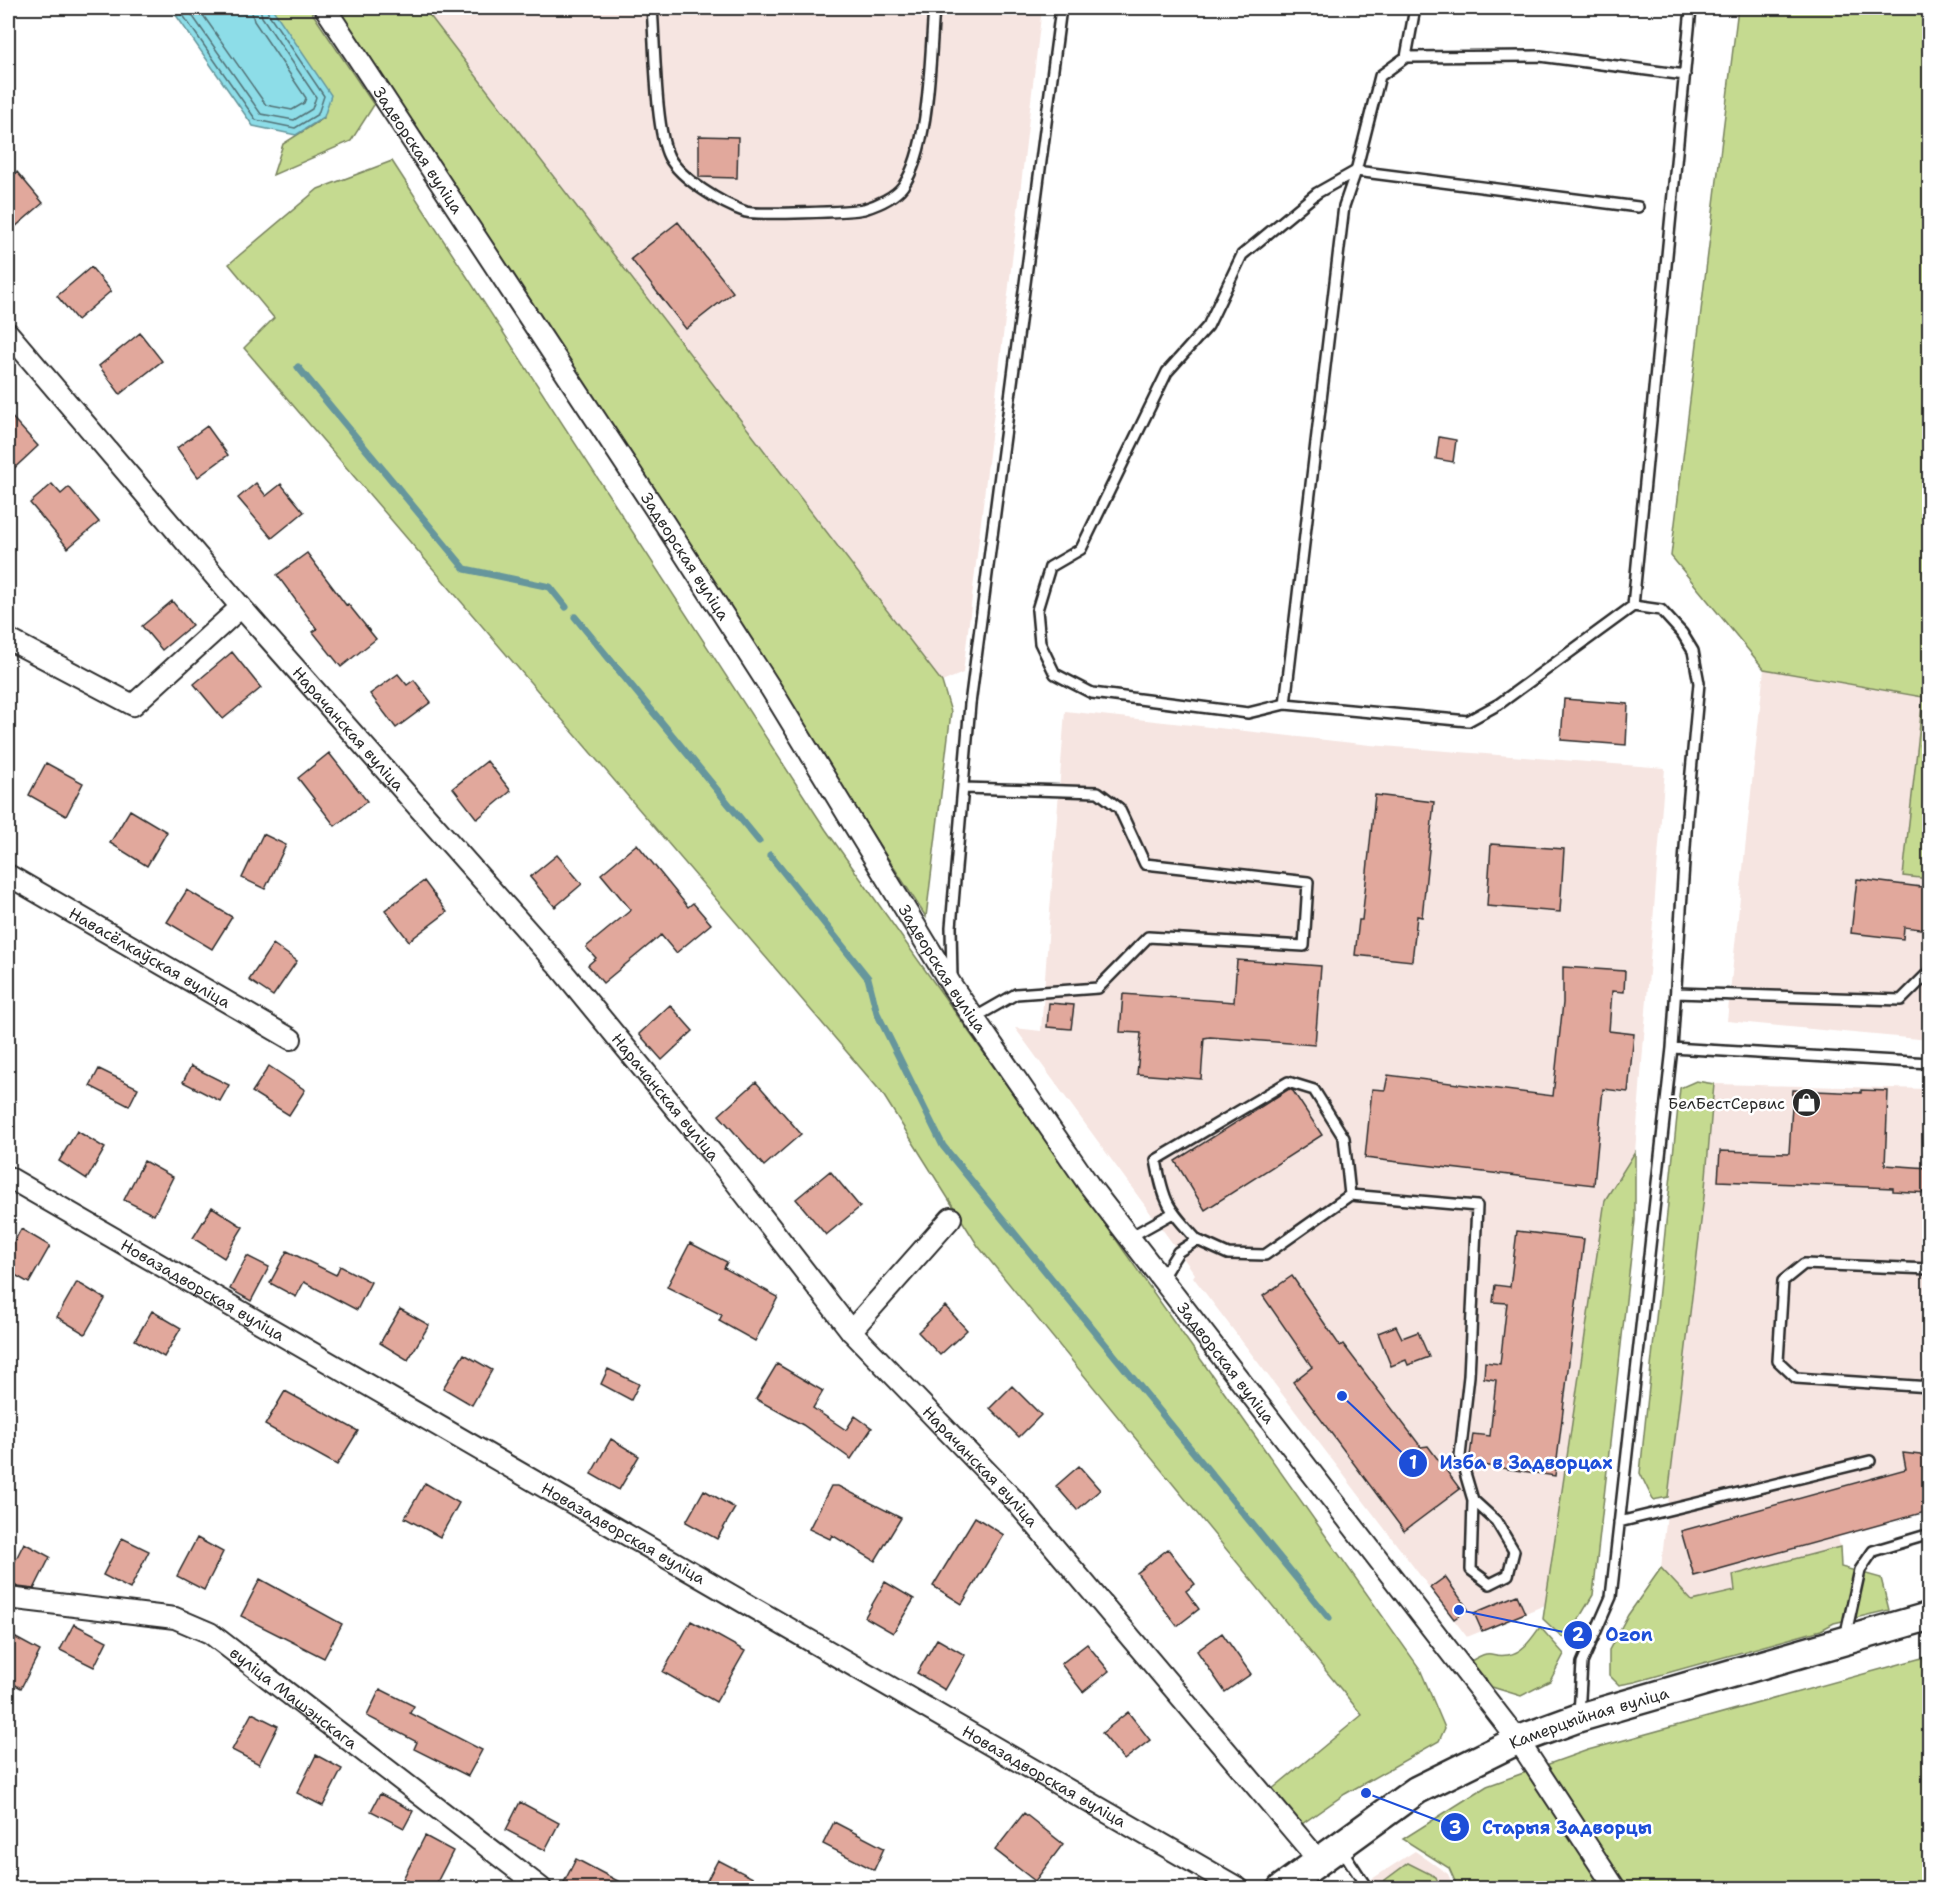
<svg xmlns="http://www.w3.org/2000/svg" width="1937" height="1896" font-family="'Shantell Sans',sans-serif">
<rect width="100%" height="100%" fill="#fff"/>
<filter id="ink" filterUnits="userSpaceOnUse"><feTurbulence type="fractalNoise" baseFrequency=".0167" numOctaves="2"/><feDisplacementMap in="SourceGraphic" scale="12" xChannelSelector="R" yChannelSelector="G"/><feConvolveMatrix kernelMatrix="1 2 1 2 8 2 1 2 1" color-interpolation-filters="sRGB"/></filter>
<g filter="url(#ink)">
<path fill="#f6e5e1" d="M 424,8 L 1042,8 L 963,673 L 942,682 Z
M 1764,669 L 1923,697 L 1903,876 L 1929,879 L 1929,1040 L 1727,1021 Z
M 1065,711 L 1370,745 L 1665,768 L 1635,1152 L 1605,1201 L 1545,1605 L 1467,1637 L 1193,1277 L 1195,1274 L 1015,1028 L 1041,1031 Z
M 1714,1084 L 1929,1089 L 1929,1511 L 1838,1537 L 1840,1547 L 1733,1575 L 1736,1590 L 1692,1601 L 1661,1568 Z
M 1415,1851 L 1448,1874 L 1454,1888 L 1358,1888 Z"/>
<path fill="#c5da90" stroke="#78825e" stroke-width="1.5" d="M 272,8 L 309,8 L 374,105 L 351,141 L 273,175 L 283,144 L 324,118 Z
M 337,8 L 424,8 L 942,682 L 951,712 L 926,917 Z
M 1738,8 L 1929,8 L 1929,879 L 1903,876 L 1923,697 L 1764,669 L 1671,556 Z
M 392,161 L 826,830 L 1420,1669 L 1445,1728 L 1439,1741 L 1345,1794 L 1299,1826 L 1271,1790 L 1362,1715 L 978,1246 L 882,1093 L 244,348 L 274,318 L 229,264 L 318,189 Z
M 1696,1081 L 1714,1084 L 1705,1188 L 1668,1497 L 1653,1500 L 1640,1473 L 1680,1088 Z
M 1635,1152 L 1635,1220 L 1593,1595 L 1569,1635 L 1562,1637 L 1543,1619 L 1605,1200 Z
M 1840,1547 L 1841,1567 L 1881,1578 L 1889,1610 L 1834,1623 L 1821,1630 L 1635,1682 L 1619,1685 L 1609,1675 L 1609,1650 L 1628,1615 L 1661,1568 L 1692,1601 L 1735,1591 L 1733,1575 Z
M 1540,1627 L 1564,1654 L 1550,1681 L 1521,1696 L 1492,1687 L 1471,1661 C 1495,1647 1488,1658 1508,1655 C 1523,1653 1532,1638 1540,1627 Z
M 1929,1656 L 1929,1888 L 1458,1888 L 1449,1868 L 1403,1839 L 1487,1786 L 1588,1750 Z
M 1408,1863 L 1436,1877 L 1440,1888 L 1378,1888 L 1377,1886 Z"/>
<path fill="#8ddde8" stroke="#66969c" stroke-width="1.5" d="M 171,8 L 272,8 L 331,95 L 324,117 L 296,135 L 253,126 Z"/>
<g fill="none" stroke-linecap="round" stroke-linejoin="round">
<path stroke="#527277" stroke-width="1.5" d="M 178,8 L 256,120 L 295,128 L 318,114 L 324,96 L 268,13 L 267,8
M 187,8 L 261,114 L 294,120 L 312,109 L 316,97 L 262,17 L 260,8
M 198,8 L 266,105 L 292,110 L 304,103 L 306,98 L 254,21 L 251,8"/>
<path stroke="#66969c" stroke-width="7" d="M 298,367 L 465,569 L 550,587 L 566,607
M 575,617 L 759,841
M 770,855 L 868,978 L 877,1013 L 943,1146 L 1329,1618"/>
</g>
<path fill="#e1a89c" stroke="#2b2b2b" stroke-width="1.5" d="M 699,136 L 738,137 L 737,178 L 699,177 Z
M 17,172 L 43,203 L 8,233 L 8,180 Z
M 678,222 L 733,292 L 686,329 L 631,259 Z
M 91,267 L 111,291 L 77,320 L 57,296 Z
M 140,333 L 162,361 L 120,394 L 99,366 Z
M 8,413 L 38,446 L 8,474 Z
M 207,426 L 228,455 L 198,477 L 177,448 Z
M 1439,437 L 1456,440 L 1453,462 L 1436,459 Z
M 256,483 L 266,496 L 281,484 L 304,512 L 272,538 L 238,498 Z
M 52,484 L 61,494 L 69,487 L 99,522 L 68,548 L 30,503 Z
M 307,553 L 346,605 L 348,604 L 376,639 L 341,667 L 313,632 L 317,629 L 277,575 Z
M 172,601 L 192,625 L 162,650 L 142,626 Z
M 232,652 L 261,688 L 223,719 L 194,684 Z
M 398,674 L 407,685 L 414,680 L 431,702 L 396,728 L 370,694 Z
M 1564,699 L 1628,704 L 1626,745 L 1561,740 Z
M 329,753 L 367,801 L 335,826 L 298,778 Z
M 487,761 L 511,791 L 477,819 L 453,788 Z
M 46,763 L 83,783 L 66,816 L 29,795 Z
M 1375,795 L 1434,802 L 1422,917 L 1417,916 L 1412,961 L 1355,955 L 1359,920 L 1362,920 Z
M 130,810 L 167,832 L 147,866 L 110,843 Z
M 263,834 L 286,845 L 265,889 L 242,878 Z
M 637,844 L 688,907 L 693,903 L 711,924 L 676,953 L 661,935 L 603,983 L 588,965 L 596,958 L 586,947 L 631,910 L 601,874 Z
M 1491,844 L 1564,849 L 1560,912 L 1487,906 Z
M 557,855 L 582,884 L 555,907 L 530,877 Z
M 1857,879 L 1929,888 L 1929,930 L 1904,927 L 1903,939 L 1851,933 Z
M 424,881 L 447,912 L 409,941 L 385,910 Z
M 187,890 L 232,917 L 212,949 L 167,922 Z
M 273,944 L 297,961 L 273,996 L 249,980 Z
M 1237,960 L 1321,966 L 1315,1045 L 1210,1037 L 1204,1038 L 1201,1079 L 1137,1074 L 1141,1033 L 1120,1032 L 1123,994 L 1234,1002 Z
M 1563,967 L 1625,971 L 1624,992 L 1612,991 L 1609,1031 L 1634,1034 L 1628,1092 L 1603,1089 L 1594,1185 L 1365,1158 L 1372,1089 L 1385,1090 L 1388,1075 L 1553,1096 L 1563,1003 Z
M 1049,1003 L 1074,1005 L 1071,1029 L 1047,1027 Z
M 670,1005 L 693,1031 L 662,1060 L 639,1034 Z
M 191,1066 L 229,1085 L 220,1101 L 183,1082 Z
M 269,1066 L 305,1090 L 289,1115 L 252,1092 Z
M 99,1069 L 138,1088 L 129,1106 L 90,1086 Z
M 756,1082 L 801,1134 L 764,1166 L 719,1115 Z
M 1289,1089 L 1293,1091 L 1322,1135 L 1205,1210 L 1175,1161 Z
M 1793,1090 L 1861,1093 L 1861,1090 L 1888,1091 L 1885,1165 L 1929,1168 L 1929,1193 L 1893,1191 L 1893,1188 L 1718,1181 L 1720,1151 L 1789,1153 Z
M 77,1131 L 105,1148 L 87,1179 L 59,1161 Z
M 144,1161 L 173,1177 L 154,1215 L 124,1200 Z
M 830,1171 L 860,1207 L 826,1235 L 796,1199 Z
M 212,1207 L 243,1227 L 224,1258 L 193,1238 Z
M 21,1229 L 50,1246 L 29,1283 L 8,1271 L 8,1253 Z
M 1517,1231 L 1584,1239 L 1555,1476 L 1469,1463 L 1473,1434 L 1490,1436 L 1496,1380 L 1484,1378 L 1485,1362 L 1500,1364 L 1507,1303 L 1493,1302 L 1495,1285 L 1510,1287 Z
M 690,1243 L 727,1262 L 724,1268 L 778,1297 L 755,1341 L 719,1321 L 722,1315 L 667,1287 Z
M 287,1251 L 336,1275 L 340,1266 L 371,1282 L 357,1310 L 304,1282 L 296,1297 L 270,1283 Z
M 247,1256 L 269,1267 L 251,1301 L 230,1289 Z
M 1292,1276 L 1340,1346 L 1343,1344 L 1421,1447 L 1428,1446 L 1460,1489 L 1404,1531 L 1293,1382 L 1312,1367 L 1263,1296 Z
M 77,1282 L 105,1299 L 85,1334 L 57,1317 Z
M 945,1306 L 967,1330 L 940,1355 L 918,1332 Z
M 400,1309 L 429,1325 L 408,1360 L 380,1343 Z
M 152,1311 L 181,1328 L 164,1357 L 135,1340 Z
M 1396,1326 L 1402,1338 L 1418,1332 L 1429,1357 L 1408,1365 L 1406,1360 L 1391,1366 L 1378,1333 Z
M 464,1354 L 492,1370 L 472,1405 L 443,1388 Z
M 777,1364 L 823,1391 L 813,1408 L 846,1430 L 855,1416 L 872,1428 L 851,1459 L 803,1425 L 756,1399 Z
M 608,1369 L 639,1384 L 631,1400 L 601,1384 Z
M 1012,1386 L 1041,1415 L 1019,1437 L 990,1408 Z
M 285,1391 L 358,1431 L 337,1465 L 265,1425 Z
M 611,1439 L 639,1456 L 619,1490 L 591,1474 Z
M 1903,1453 L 1929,1456 L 1929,1511 L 1694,1576 L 1681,1531 L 1906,1469 Z
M 1079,1466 L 1100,1490 L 1077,1510 L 1056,1486 Z
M 425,1483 L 459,1503 L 440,1537 L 405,1518 Z
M 831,1486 L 838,1486 L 901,1518 L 875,1561 L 832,1535 L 830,1539 L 809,1529 Z
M 704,1490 L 735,1508 L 717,1539 L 686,1522 Z
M 975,1517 L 1004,1535 L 962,1604 L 933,1586 Z
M 122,1538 L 149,1551 L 130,1589 L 103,1575 Z
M 197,1538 L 223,1552 L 204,1590 L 177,1576 Z
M 24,1543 L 50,1557 L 34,1589 L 18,1587 L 8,1582 L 8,1575 Z
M 1168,1549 L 1195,1584 L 1186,1591 L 1199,1609 L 1177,1626 L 1137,1573 Z
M 1445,1577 L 1468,1609 L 1454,1619 L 1430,1588 Z
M 260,1579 L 342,1624 L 324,1658 L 241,1616 Z
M 885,1582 L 914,1599 L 893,1633 L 865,1617 Z
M 1517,1595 L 1525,1613 L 1482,1631 L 1474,1613 Z
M 691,1621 L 745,1651 L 716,1702 L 663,1672 Z
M 74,1624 L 107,1641 L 94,1667 L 60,1650 Z
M 1222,1633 L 1251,1674 L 1225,1692 L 1197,1651 Z
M 14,1637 L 40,1651 L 21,1688 L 8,1681 L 8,1649 Z
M 937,1639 L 965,1655 L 945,1690 L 917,1673 Z
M 1087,1644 L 1109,1671 L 1083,1692 L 1061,1664 Z
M 380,1689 L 414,1706 L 410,1713 L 482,1750 L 468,1776 L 414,1749 L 417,1742 L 367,1716 Z
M 1128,1712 L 1150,1740 L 1124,1760 L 1102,1733 Z
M 252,1713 L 278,1726 L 259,1764 L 232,1750 Z
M 316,1755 L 342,1769 L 323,1806 L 297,1793 Z
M 380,1794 L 413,1811 L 404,1828 L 371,1811 Z
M 520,1802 L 559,1823 L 545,1850 L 506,1830 Z
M 1024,1813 L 1063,1844 L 1035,1881 L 995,1850 Z
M 834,1822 L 884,1848 L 874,1870 L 823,1844 Z
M 425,1836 L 453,1851 L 434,1888 L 422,1888 L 403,1879 Z
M 576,1859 L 631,1888 L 561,1888 Z
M 718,1860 L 772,1888 L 703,1888 Z"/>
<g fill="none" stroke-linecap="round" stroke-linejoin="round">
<defs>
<path id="lane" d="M 652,8 C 655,42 655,130 669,157 C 681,179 722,204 746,212 C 757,215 851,212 864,209 C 877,205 895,197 903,186 C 930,148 930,55 934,8
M 1406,57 L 1540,56 L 1685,75
M 1633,606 L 1691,8
M 1285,704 L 1248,713 L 1092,693 L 1055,674 L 1040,643 L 1037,610 L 1050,567 L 1081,549 L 1167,372 L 1208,326 L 1242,255 L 1317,193 L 1356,171 L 1380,76 L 1406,57 L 1415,8
M 963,788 L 1098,792 L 1119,808 L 1145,864 L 1308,882 L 1304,946 L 1148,937 L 1098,988 L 1016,994 L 974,1018
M 952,979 L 951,927 L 970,704 L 1061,8
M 1676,993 L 1901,1000 L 1930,971
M 1672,1048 L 1930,1063
M 1350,1195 L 1477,1206 L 1469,1376 L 1460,1456 L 1473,1500 L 1496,1521 L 1514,1551 L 1508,1575 L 1490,1584 L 1471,1570 L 1473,1500
M 1130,1237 L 1173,1213
M 1930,1269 L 1804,1264 L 1783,1281 L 1778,1361 L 1796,1378 L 1930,1387
M 1161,1279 L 1178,1252 L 1197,1240 L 1228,1254 L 1265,1255 L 1350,1195 L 1344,1138 L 1314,1090 L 1288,1082 L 1156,1160 C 1164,1203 1167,1207 1197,1240
M 1619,1522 L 1870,1461
M 1845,1638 L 1860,1570 L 1873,1551 L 1930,1534
M 1579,1715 L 1582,1663 L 1611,1597 L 1672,1048 L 1687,817 L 1699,683 L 1693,651 L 1682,633 L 1661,610 L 1633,606 L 1499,704 L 1468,721 L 1285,704 L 1344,206 L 1356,171 L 1638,207
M 1341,1848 L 1367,1888"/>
<g id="street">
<path id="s1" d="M 325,8 L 665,524 L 771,689 L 952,986 L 1089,1185 L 1518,1740 L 1615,1888"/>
<path id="s2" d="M 8,333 L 241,607 L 556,963 L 730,1175 L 851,1331 L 1017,1503 L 1320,1862"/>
<path d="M 8,639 L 133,705 L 241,607"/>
<path id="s3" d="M 8,875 L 291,1039"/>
<path id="s4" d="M 8,1177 L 1238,1888"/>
<path d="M 851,1331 L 951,1218"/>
<path id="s5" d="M 8,1598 L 175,1618 L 210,1633 L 541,1888"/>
</g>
<g id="secondary">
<path id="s6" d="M 1282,1888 L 1417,1790 L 1518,1740 L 1578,1718 L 1930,1616"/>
</g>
</defs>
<use href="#lane" stroke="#2b2b2b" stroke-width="14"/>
<use href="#street" stroke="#2b2b2b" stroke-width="24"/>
<use href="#secondary" stroke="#2b2b2b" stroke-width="32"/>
<use href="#lane" stroke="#fff" stroke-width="9"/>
<use href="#street" stroke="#fff" stroke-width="20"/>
<use href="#secondary" stroke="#fff" stroke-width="27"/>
</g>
</g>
<defs>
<symbol id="shop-disc" viewBox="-11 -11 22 22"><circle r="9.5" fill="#2b2b2b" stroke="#fff"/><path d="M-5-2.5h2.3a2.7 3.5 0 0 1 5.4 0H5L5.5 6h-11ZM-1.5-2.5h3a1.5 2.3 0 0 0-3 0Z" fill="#fff"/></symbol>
</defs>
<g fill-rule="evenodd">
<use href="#shop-disc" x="1790" y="1086" width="33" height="33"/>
</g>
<g text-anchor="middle" stroke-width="5" stroke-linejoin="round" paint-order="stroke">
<g font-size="16" fill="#2b2b2b" stroke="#fff">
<text dy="6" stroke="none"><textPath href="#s1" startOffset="170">Задворская вуліца</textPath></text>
<text dy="6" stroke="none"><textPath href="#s1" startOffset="656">Задворская вуліца</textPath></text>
<text dy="6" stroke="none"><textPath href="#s2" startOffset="522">Нарачанская вуліца</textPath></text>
<text dy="6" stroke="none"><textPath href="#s3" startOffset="164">Навасёлкаўская вуліца</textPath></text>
<text dy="6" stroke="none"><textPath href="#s1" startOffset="1142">Задворская вуліца</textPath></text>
<text dy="6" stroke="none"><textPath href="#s2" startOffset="1008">Нарачанская вуліца</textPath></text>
<text dy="6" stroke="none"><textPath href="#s4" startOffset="225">Новазадворская вуліца</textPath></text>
<text dy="6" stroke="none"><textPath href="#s1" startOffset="1628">Задворская вуліца</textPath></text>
<text dy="6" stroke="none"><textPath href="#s2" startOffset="1494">Нарачанская вуліца</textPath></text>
<text dy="6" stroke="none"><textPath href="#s4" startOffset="711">Новазадворская вуліца</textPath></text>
<text dy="6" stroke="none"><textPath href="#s5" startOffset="312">вуліца Машэнскага</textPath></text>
<text dy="6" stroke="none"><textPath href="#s6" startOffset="354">Камерцыйная вуліца</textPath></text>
<text dy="6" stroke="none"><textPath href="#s4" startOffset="1197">Новазадворская вуліца</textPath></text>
</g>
<g font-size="16" fill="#2b2b2b" stroke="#fff" text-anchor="end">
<text x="1785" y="1109">БелБестСервис</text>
</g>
</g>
<path fill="none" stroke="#1d4ed8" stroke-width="2" d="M1342 1396L1413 1463M1459 1610L1578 1635M1366 1793L1455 1827"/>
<g fill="#1d4ed8" stroke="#fff" stroke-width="2">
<circle cx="1342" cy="1396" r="6"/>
<circle cx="1459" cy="1610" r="6"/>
<circle cx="1366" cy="1793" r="6"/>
<circle cx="1413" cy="1463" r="15"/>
<circle cx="1578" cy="1635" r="15"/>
<circle cx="1455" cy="1827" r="15"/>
</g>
<g font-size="18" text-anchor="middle" font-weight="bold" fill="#fff">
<text x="1413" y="1469">1</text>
<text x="1578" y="1641">2</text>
<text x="1455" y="1834">3</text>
</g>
<g font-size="18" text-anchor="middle" font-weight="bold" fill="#1d4ed8" stroke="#fff" stroke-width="5" stroke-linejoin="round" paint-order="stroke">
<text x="1526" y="1469">Изба в Задворцах</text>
<text x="1629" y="1641">Ozon</text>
<text x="1567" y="1834">Старыя Задворцы</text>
</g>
<rect width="1937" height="1896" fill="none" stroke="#fff" stroke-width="30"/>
<rect x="15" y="15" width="1907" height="1866" fill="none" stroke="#2b2b2b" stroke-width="2" filter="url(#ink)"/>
</svg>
